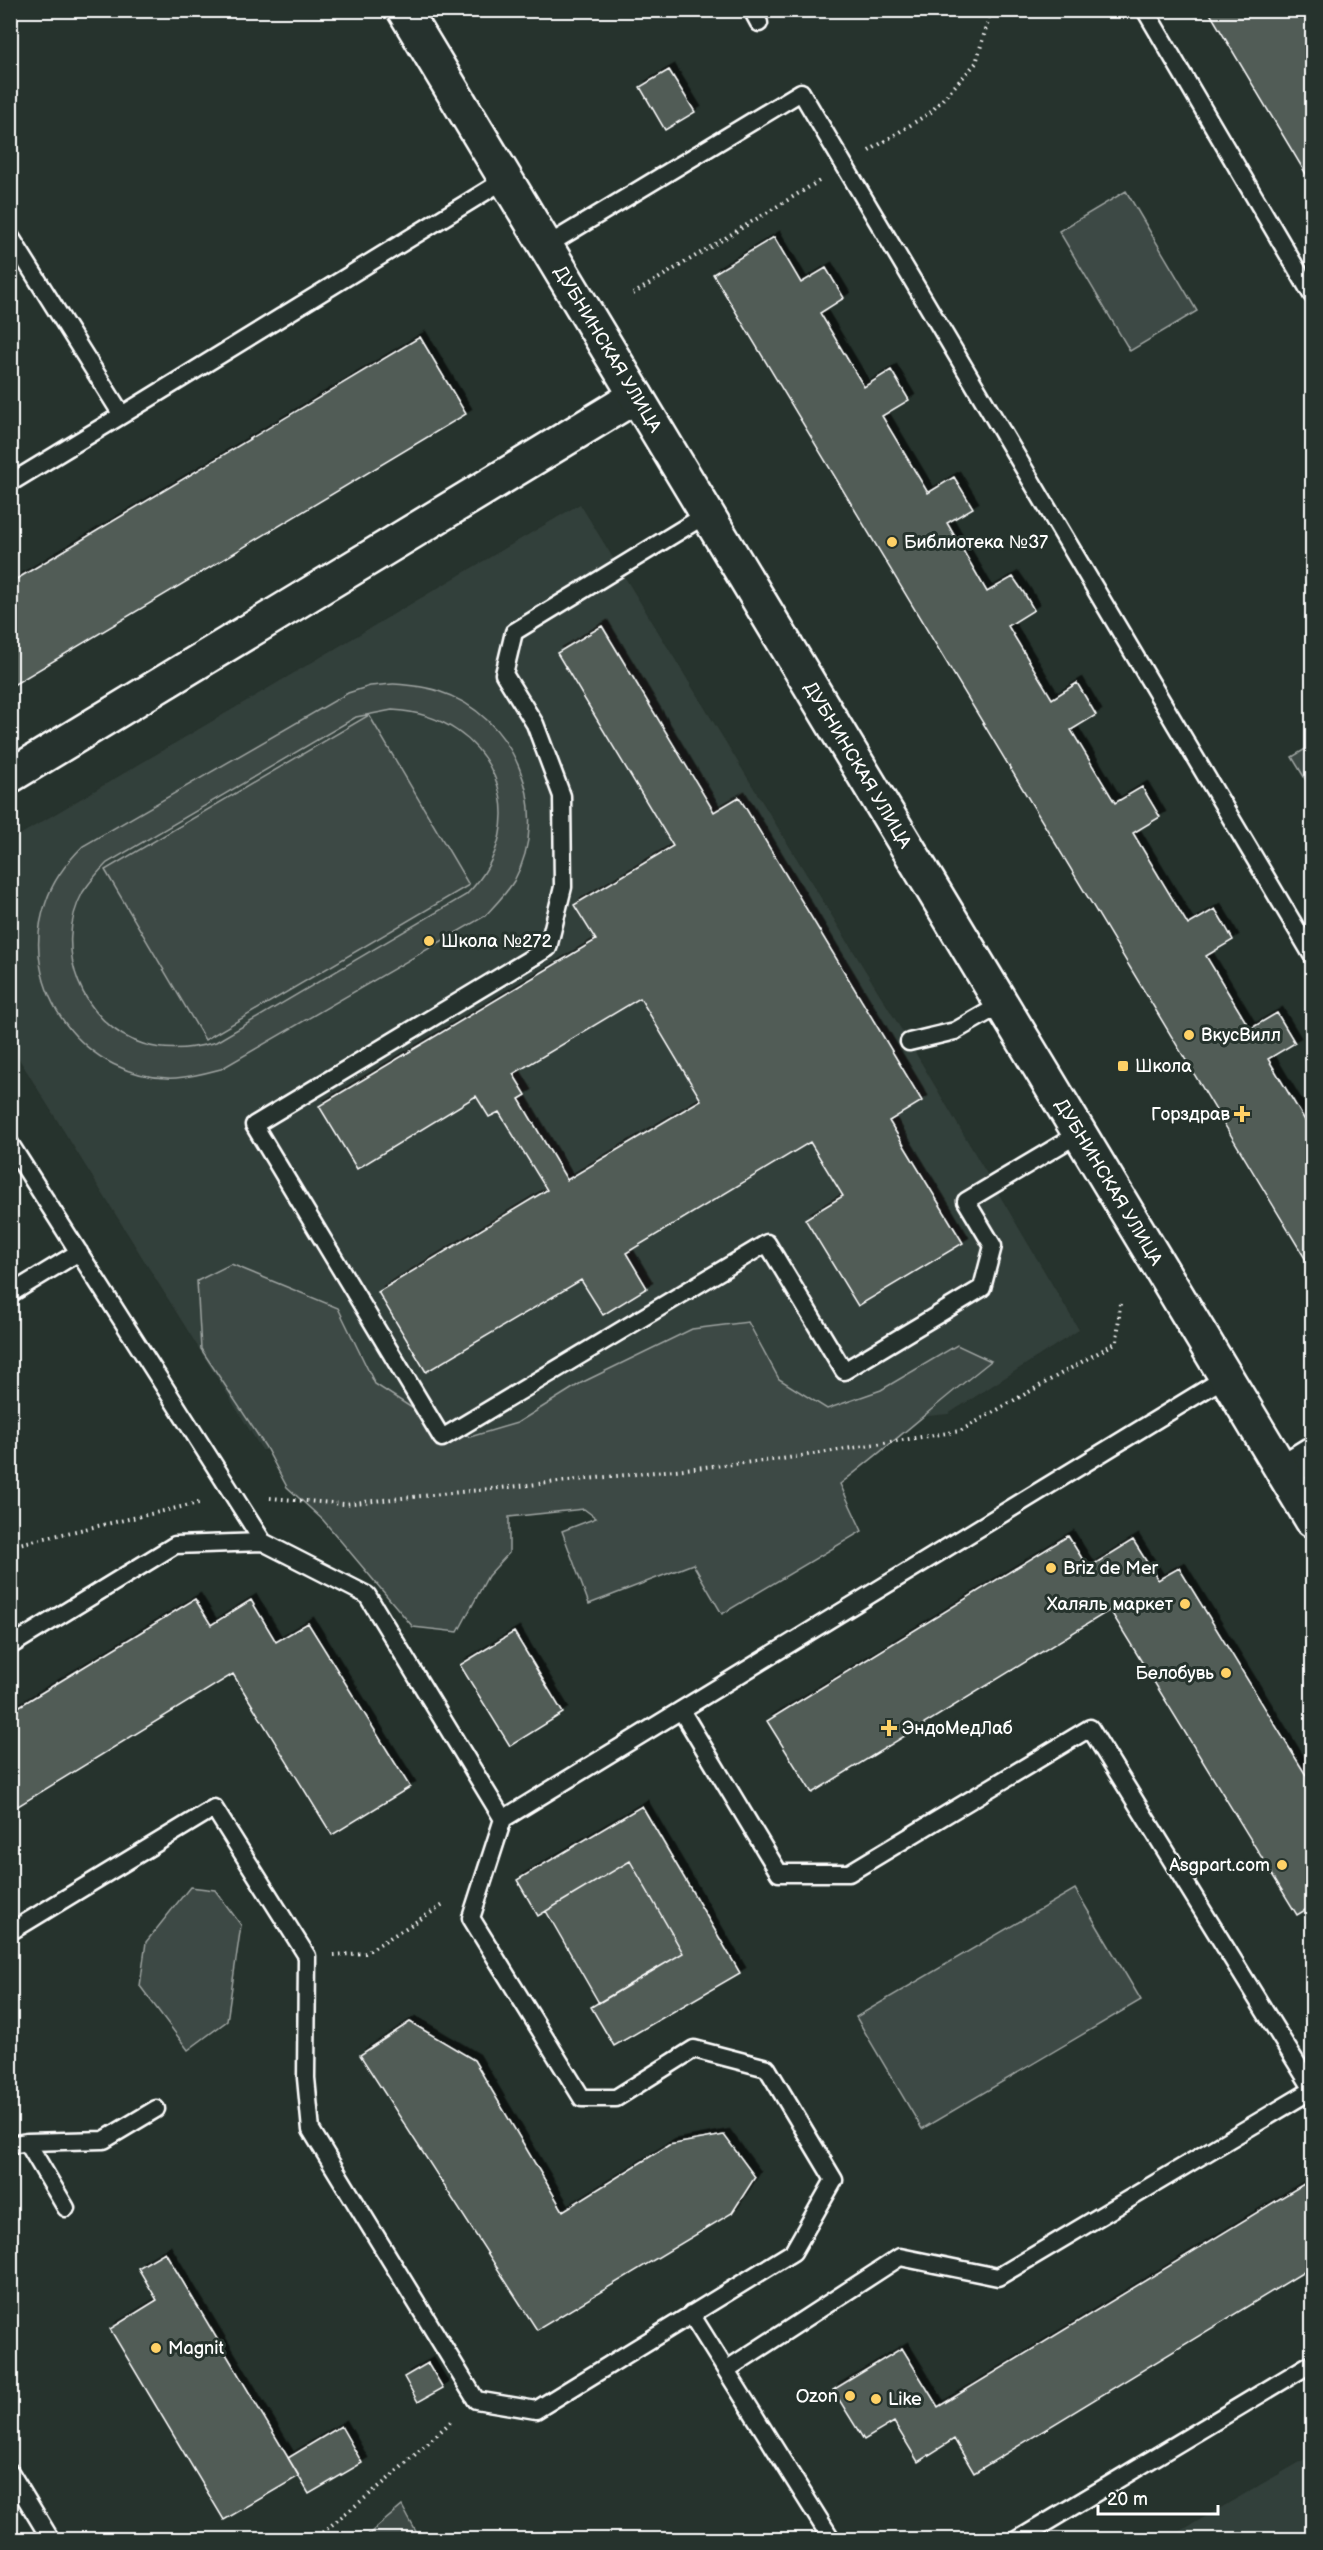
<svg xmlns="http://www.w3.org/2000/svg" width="1323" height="2550" font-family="'Balsamiq Sans',sans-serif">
<defs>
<filter id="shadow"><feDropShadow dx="5.5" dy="-5.5" stdDeviation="0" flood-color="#0009"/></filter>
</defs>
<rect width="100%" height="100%" fill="#26332d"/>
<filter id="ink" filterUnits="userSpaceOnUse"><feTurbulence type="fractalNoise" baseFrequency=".0167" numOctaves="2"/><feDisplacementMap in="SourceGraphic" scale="12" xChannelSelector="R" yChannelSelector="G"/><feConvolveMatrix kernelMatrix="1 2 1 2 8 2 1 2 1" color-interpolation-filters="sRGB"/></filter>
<g filter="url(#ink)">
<path fill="#333f3a" d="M 580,504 L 909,1042 L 1079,1330 L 948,1414 L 570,1453 L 262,1450 L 11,1046 L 11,840 Z
M 1312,2455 L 1312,2539 L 1167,2539 Z"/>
<path fill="#3e4944" stroke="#9ea4a2" stroke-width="1.5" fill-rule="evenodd" d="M 1126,191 L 1197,311 L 1130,351 L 1059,231 Z
M 393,684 C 408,685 424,686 438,691 C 515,715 553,810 514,881 C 506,894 495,905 485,916 L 221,1069 C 206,1073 192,1077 176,1078 C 86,1082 15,988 46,902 C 53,880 67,862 83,846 L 348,693 L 370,686 ZM 392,710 C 494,715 539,822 466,895 L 216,1042 C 192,1049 168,1052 143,1044 C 82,1025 52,948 83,892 C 90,882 98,872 107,863 L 356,717 Z
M 369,715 L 469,885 L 205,1040 L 105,870 Z
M 1312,745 L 1312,790 L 1292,757 Z
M 231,1264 L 338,1308 L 375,1384 L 432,1421 L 470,1437 L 517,1423 L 581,1383 L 692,1329 L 748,1322 L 779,1379 L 827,1409 L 881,1390 L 957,1345 L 991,1361 C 940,1401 892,1444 840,1484 L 862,1531 L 722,1614 L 693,1564 L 589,1604 L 562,1531 L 596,1518 L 584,1509 L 509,1517 L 509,1553 L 488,1576 L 458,1632 L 413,1627 L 323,1520 L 287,1487 L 265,1446 L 201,1349 L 197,1281 Z
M 190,1887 L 215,1890 L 241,1925 L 227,2021 L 188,2050 L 140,1986 L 146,1942 Z
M 1075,1889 L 1141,2000 L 922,2129 L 856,2017 Z
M 402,2506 L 420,2539 L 363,2539 Z"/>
<path fill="#515c57" stroke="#fff" stroke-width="1.5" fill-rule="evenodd" filter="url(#shadow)" d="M 1208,10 L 1300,10 L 1312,32 L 1312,184 Z
M 669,70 L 695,112 L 665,130 L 640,87 Z
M 774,237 L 801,283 L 826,268 L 844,298 L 820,313 L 864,387 L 891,370 L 909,400 L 882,416 L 928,493 L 954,477 L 973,508 L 947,523 L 987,592 L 1013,577 L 1024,593 L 1034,610 L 1008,626 L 1052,699 L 1077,683 L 1086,698 L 1096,715 L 1071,730 L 1115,803 L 1142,787 L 1160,817 L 1133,833 L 1188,925 L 1215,909 L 1224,924 L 1233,940 L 1206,956 L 1250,1029 L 1277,1013 L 1295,1043 L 1268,1059 L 1312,1132 L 1312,1270 L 713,274 Z
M 420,337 L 466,414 L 10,687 L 10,583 Z
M 602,626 L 714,812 L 739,797 L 922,1101 L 889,1121 L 963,1243 L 858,1306 L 805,1219 L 843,1196 L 810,1142 L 626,1253 L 647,1288 L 603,1315 L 581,1280 L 426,1372 L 378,1292 L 547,1190 L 499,1112 L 489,1117 L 476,1096 L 357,1169 L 319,1106 L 596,940 L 574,905 L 673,846 L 557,653 ZM 640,998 L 701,1100 L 567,1180 L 519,1099 L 526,1095 L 513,1074 Z
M 1068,1536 L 1088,1568 L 1133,1540 L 1158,1580 L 1179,1568 L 1312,1785 L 1312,1906 L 1297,1915 L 1110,1610 L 812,1793 L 767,1721 Z
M 195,1599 L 211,1625 L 251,1600 L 276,1642 L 308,1623 L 410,1787 L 332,1835 L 233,1674 L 10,1811 L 10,1712 Z
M 514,1632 L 563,1713 L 510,1746 L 460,1665 Z
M 642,1806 L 740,1973 L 614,2046 L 591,2007 L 683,1953 L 630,1861 L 538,1916 L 517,1880 Z
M 630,1861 L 683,1953 L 599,2003 L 546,1911 Z
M 410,2022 L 474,2060 L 563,2211 L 669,2145 L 724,2135 L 755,2177 L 732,2213 L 537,2330 L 360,2055 Z
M 1312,2179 L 1312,2267 L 974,2473 L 954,2439 L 918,2462 L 894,2422 L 864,2440 L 833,2390 L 902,2348 L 938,2407 Z
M 165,2252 L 299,2476 L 224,2520 L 110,2329 L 157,2300 L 138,2268 Z
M 428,2363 L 443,2388 L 418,2402 L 404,2377 Z
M 341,2426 L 362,2463 L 309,2494 L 288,2458 Z"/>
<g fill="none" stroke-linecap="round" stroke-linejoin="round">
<defs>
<path id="lane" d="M 752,10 L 759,23
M 1145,10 L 1312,295
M 10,236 L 122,415 L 506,179
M 546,246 L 801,92 L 1312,955
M 10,483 L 122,415
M 707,514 L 514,632 L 504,674 L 535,724 L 562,796 L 563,887 L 548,948 L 254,1125 L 442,1438 L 767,1243 L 844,1371 L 982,1288 L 993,1246 L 966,1201 L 1080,1133
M 909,1042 L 955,1031 L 1002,1004
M 10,1144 L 263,1542
M 10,1294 L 79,1252
M 10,1646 L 175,1545 L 263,1542 L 367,1595 L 503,1819 L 471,1918 L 582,2098 L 616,2098 L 694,2049 L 767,2068 L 834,2180 L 793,2252 L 536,2410 L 476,2400 L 311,2130 L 306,2078 L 307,1956 L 214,1808 L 10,1932
M 681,1710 L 779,1873 L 849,1873 L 1090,1728 L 1312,2088
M 503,1819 L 1226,1377
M 27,2142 L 66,2208
M 10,2145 L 27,2142 L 104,2140 L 156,2109
M 691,2314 L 832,2540
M 726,2370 L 900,2257 L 998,2277 L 1312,2090
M 10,2472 L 51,2540
M 1017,2540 L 1312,2363"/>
<path id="street" d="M 10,776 L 636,396
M 1283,1472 L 1312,1454"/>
<path id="secondary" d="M 404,10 L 1312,1520"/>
</defs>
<use href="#lane" stroke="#fff" stroke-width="21"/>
<use href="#street" stroke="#fff" stroke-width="38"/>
<use href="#secondary" stroke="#fff" stroke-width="38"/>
<path stroke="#fff" stroke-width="4" stroke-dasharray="1.5 4.5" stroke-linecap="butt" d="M 869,151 L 931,112 L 976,63 L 991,10
M 633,294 L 819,181
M 270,1498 L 344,1504 L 782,1459 L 960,1431 L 1117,1342 L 1120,1303
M 10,1546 L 203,1502
M 334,1955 L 365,1953 L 445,1904
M 313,2540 L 386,2481 L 454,2419"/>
<use href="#lane" stroke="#26332d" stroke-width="16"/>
<use href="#street" stroke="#26332d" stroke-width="33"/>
<use href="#secondary" stroke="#26332d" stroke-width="33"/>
</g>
</g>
<g fill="#ffd166" stroke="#26332d" stroke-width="2">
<circle cx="892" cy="542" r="6"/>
<circle cx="429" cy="941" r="6"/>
<circle cx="1189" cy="1035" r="6"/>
<rect x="1117" y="1060" width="12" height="12" rx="3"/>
<path d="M1239 1105h6v6h6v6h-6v6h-6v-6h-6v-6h6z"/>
<circle cx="1051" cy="1568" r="6"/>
<circle cx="1185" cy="1604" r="6"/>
<circle cx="1226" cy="1673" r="6"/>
<path d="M886 1719h6v6h6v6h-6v6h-6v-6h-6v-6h6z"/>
<circle cx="1282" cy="1865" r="6"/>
<circle cx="156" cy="2348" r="6"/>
<circle cx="850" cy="2396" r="6"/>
<circle cx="876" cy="2399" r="6"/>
</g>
<g text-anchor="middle" stroke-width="6" stroke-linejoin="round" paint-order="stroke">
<g font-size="18" fill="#fff" stroke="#26332d">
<text transform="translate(608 349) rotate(59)" y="6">ДУБНИНСКАЯ УЛИЦА</text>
<text transform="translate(858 765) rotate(59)" y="6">ДУБНИНСКАЯ УЛИЦА</text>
<text transform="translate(1109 1182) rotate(59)" y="6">ДУБНИНСКАЯ УЛИЦА</text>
</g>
<g font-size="18" fill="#fff" stroke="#26332d" text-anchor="start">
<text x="904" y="548">Библиотека №37</text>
<text x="441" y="947">Школа №272</text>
<text x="1201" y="1041">ВкусВилл</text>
<text x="1135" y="1072">Школа</text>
<text x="1230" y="1120" text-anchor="end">Горздрав</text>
<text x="1063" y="1574">Briz de Mer</text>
<text x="1173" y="1610" text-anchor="end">Халяль маркет</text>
<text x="1214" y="1679" text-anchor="end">Белобувь</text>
<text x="902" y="1734">ЭндоМедЛаб</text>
<text x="1270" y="1871" text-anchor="end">Asgpart.com</text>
<text x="168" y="2354">Magnit</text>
<text x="838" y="2402" text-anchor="end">Ozon</text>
<text x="888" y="2405">Like</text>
</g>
</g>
<rect width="1323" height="2550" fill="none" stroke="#26332d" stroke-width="36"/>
<rect x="18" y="18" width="1287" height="2514" fill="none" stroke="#fff" stroke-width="2" filter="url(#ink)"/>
<path d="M1098 2505v9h120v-9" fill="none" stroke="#ffffff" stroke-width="3"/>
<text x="1107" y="2505" font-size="18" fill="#ffffff" stroke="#26332d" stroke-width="4.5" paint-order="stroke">20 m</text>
</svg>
